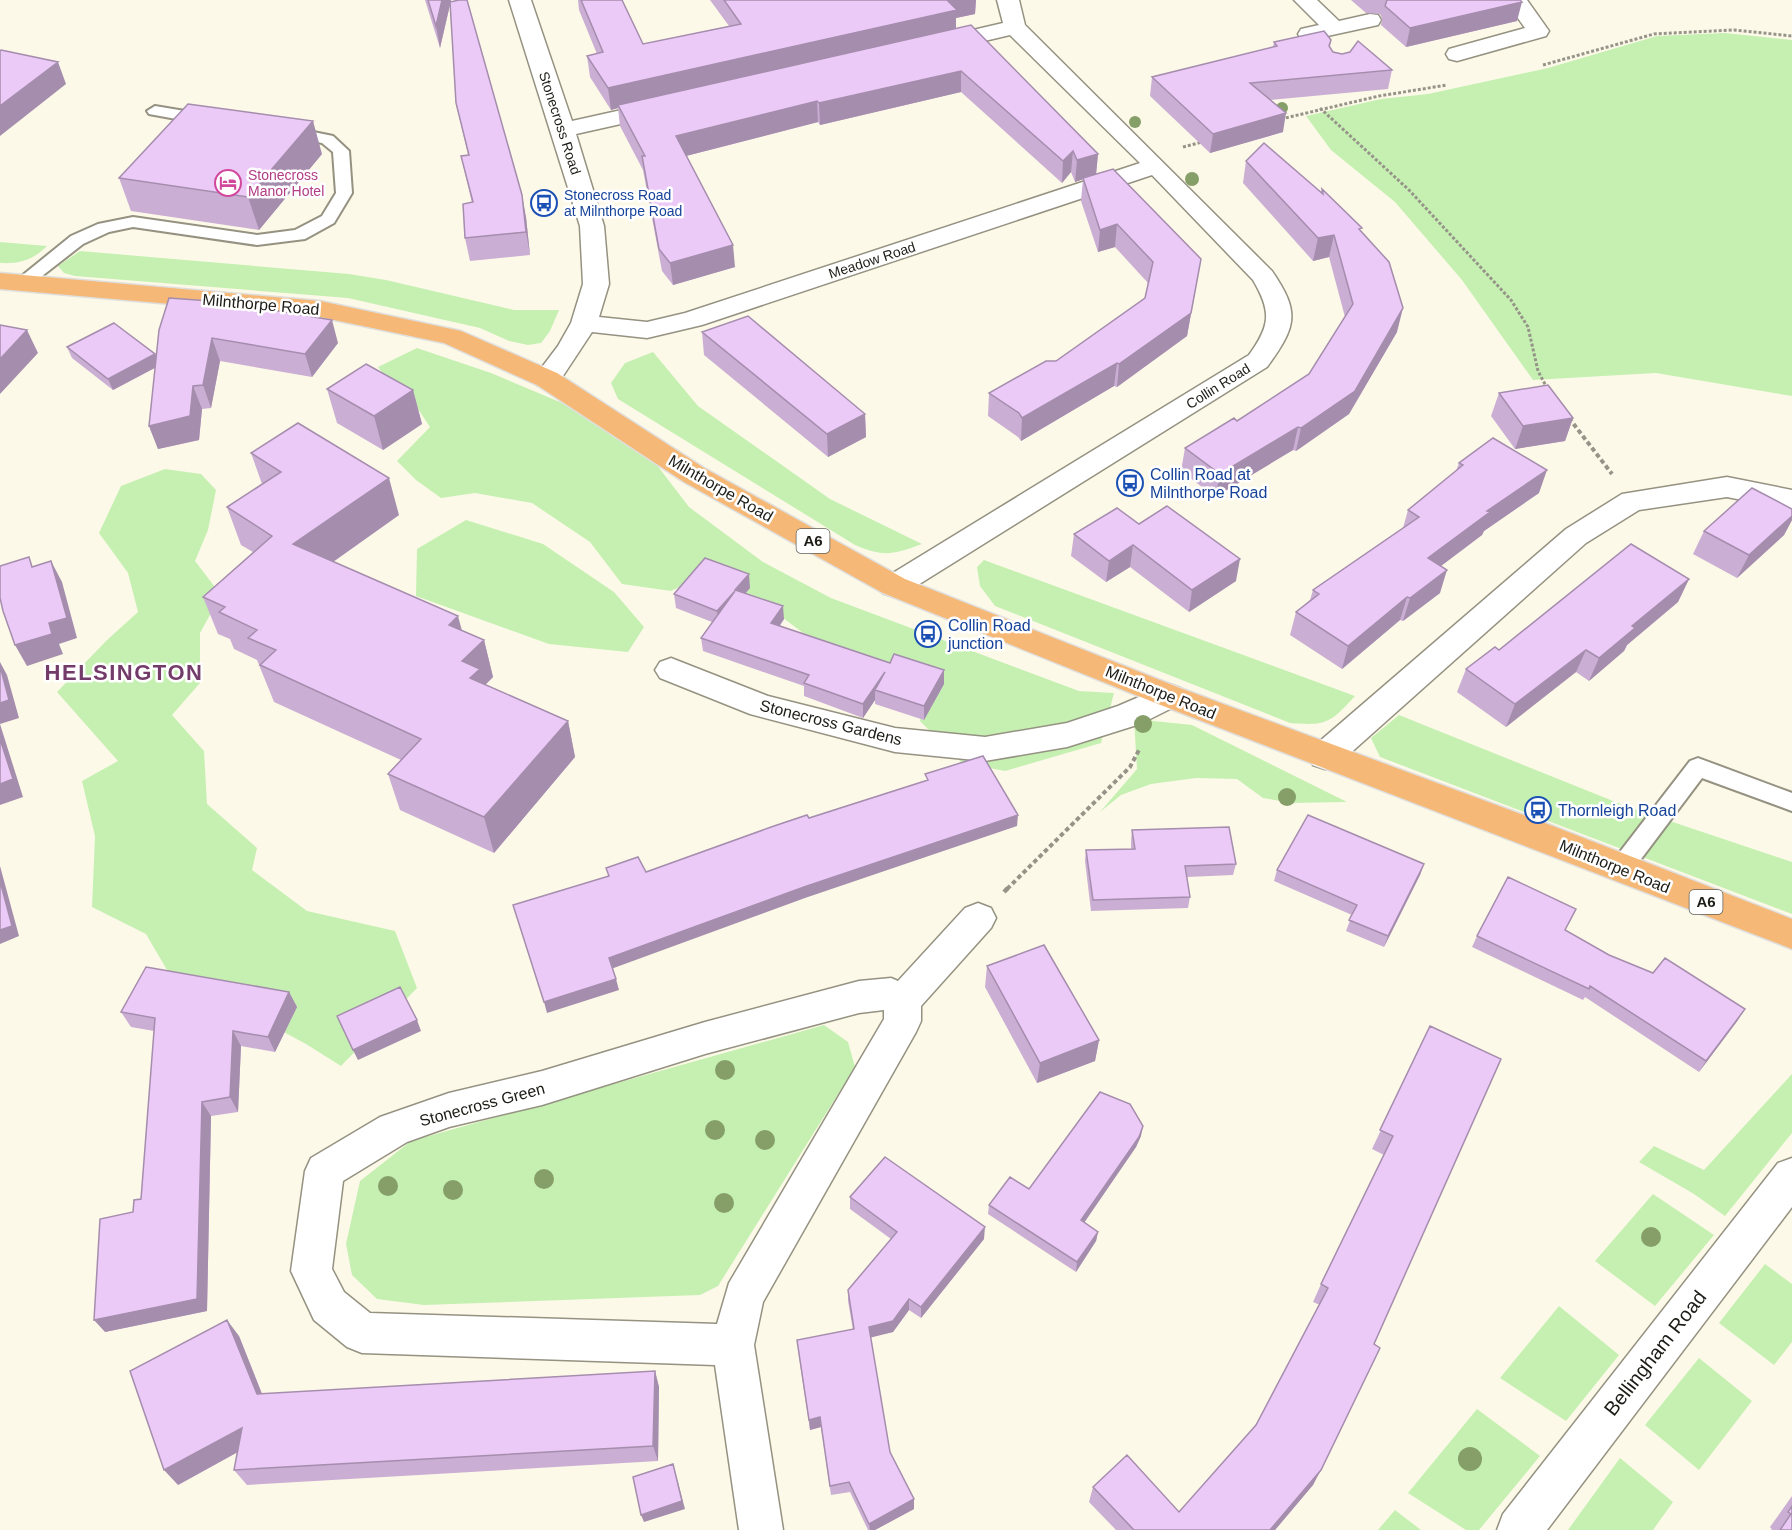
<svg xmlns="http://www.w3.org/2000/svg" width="1792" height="1530" font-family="Arial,sans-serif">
<rect width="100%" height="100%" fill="#fdf9e8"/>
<path fill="#c5f0b2" d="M 1725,33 L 1792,40 L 1792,396 L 1656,373 L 1533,380 L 1462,280 L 1395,202 L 1331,150 L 1306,116 L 1381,99 L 1428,94 L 1548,68 L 1657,36 Z
M 0,242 L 47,246 C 33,260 20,264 0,263 Z
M 80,251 L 349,274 L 386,280 L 514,310 L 559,310 L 550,331 L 541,343 L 528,345 L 509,341 L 480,328 L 348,298 L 75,276 L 64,273 L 58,266 Z
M 417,348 L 491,373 L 567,405 L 650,456 L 689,507 L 763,562 L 831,598 L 1079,691 L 1114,693 L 1101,743 L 1005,771 L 962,763 L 920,721 L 927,690 L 811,639 L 762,602 L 706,574 L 671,591 L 622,584 L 590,542 L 532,503 L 475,493 L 441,498 L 416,480 L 397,461 L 430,427 L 416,406 L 395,390 L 378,367 Z
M 653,352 L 698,406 L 830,499 L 922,544 C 892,555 884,557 855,545 L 618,399 L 611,383 L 625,363 Z
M 165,469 L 201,474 L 216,490 L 208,530 L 195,561 L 221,595 L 200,633 L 200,683 L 172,715 L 204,751 L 207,804 L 257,848 L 252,870 L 307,911 L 395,931 L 417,988 L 341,1066 L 306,1044 L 167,970 L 146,934 L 92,907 L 95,836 L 82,781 L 118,761 L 57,692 L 106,641 L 138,612 L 128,573 L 99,533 L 121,486 Z
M 466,520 L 543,544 L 614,592 L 644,627 L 628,652 L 549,644 L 416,596 L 417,549 Z
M 984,560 L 1355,696 C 1330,723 1327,726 1290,723 L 995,606 L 980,586 L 977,567 Z
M 1399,715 L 1628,807 L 1792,862 L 1792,914 L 1380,757 L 1371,738 Z
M 1134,719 L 1192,725 L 1347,802 L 1292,803 L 1263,798 L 1237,779 L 1196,778 L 1151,784 L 1121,795 L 1100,812 L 1137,769 Z
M 824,1025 L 848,1042 L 855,1067 L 718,1286 L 700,1295 L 424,1305 L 377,1299 L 352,1275 L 346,1244 L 360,1181 L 411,1141 Z
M 1792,1074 L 1792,1133 L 1725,1216 L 1694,1194 L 1639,1162 L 1654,1146 L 1704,1170 Z
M 1653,1194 L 1714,1235 L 1655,1306 L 1595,1261 Z
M 1765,1264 L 1792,1284 L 1792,1342 L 1774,1365 L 1719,1323 Z
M 1559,1306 L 1619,1355 L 1566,1421 L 1500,1378 Z
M 1699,1358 L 1752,1401 L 1699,1470 L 1645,1425 Z
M 1477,1409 L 1540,1456 L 1479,1530 L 1466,1530 L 1408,1493 Z
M 1620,1458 L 1673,1502 L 1653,1530 L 1568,1530 Z
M 1395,1510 L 1421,1530 L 1378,1530 Z"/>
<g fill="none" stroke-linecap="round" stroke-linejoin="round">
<defs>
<path id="service" d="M 155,106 L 209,115 L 217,120 L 209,125 L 149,114 L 147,111 Z
M 289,127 L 333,136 L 349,151 L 352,193 L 334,223 L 305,239 L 257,245 L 133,227 L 109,232 L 83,244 L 28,287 L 16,287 L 13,283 L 71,236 L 98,224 L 133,217 L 257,235 L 295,230 L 322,216 L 336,193 L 333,152 L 322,143 L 283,135 L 281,132 L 283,129 Z
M 1698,758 L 1792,793 L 1792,811 L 1702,778 L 1629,875 L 1621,877 L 1613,875 L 1609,868 L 1613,861 L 1690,761 Z"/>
<path id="minor" d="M 509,0 L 531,0 L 572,121 L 662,101 L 670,103 L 673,108 L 670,113 L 576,134 L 604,226 L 609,284 L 599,317 L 647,322 L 685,313 L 1140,163 L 1010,35 L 938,52 L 930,50 L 927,45 L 930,40 L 1003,23 L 997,0 L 1019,0 L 1025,25 L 1272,271 C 1301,313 1296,327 1267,367 L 905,593 L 894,597 L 883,593 L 879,586 L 883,579 L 1249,355 C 1270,326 1272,312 1253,280 L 1152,175 L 702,325 L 647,338 L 592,332 L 557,385 L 547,387 L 537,385 L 533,379 L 558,346 L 571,323 L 583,284 L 580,226 Z
M 1294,0 L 1317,0 L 1339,21 L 1370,14 L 1378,15 L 1381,20 L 1378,25 L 1309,40 L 1301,39 L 1298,34 L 1301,29 L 1319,25 Z
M 1505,0 L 1527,0 L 1549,31 L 1546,36 L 1457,61 L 1449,59 L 1446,54 L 1449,49 L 1525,28 Z
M 1727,477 L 1792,490 L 1792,510 L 1727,497 L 1639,510 L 1586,543 L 1337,765 L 1325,769 L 1313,765 L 1309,756 L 1313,747 L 1566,529 L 1622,494 Z
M 671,658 L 768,696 L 895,728 L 985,737 L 1067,723 L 1118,706 L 1169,684 L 1180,688 L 1185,696 L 1180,704 L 1140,724 L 1067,747 L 985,761 L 895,752 L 750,714 L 660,678 L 655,670 L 660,662 Z
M 978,903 L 991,908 L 996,918 L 991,928 L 921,1006 L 921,1021 L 916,1032 L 763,1302 L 754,1345 L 783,1530 L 739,1530 L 715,1365 L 362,1353 L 347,1347 L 314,1320 L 291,1271 L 305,1171 L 311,1158 L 380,1117 L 449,1093 L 542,1071 L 705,1022 L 859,981 L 891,978 L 898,981 L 965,908 ZM 884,1010 L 884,1019 L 729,1283 L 717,1324 L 370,1313 L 344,1292 L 332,1269 L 343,1181 L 407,1142 L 449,1127 L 542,1105 L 705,1054 L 859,1013 Z
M 1792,1158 L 1792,1207 L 1547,1530 L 1497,1530 L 1503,1514 L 1778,1163 Z"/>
<path id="trunk" d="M 0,273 L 320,301 L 461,331 L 557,373 L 704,468 L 905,579 L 1180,688 L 1545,823 L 1792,919 L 1792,949 L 1158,704 L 883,593 L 684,482 L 537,385 L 444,343 L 320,317 L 0,289 Z"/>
</defs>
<use href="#service" stroke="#959282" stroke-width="4"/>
<use href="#minor" stroke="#959282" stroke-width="3"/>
<use href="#trunk" stroke="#dfdfde" stroke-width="3"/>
<path stroke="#969488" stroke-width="3" stroke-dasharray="3 2" stroke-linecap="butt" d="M 1543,65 L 1654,34 L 1734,30 L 1792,36
M 1320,108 L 1409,190 L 1511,300 L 1528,327 L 1538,371 L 1547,388
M 1281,119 L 1379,96 L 1447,85
M 1183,147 L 1202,142"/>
<path stroke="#969488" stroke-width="4" stroke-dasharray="4.5 3" stroke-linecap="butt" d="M 1569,418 L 1612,474
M 1007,889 L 1130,767 L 1139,750"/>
<path stroke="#969488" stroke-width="4.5" stroke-dasharray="5 4" stroke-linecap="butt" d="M 1004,892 L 1009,887"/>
<use href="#service" fill="#fff" fill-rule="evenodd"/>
<use href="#minor" fill="#fff" fill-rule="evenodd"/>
<use href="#trunk" fill="#f6b876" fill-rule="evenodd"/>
</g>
<g fill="#869e68">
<circle cx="1282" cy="108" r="6"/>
<circle cx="1135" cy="122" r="6"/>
<circle cx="1192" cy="179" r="7"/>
<circle cx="1143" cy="724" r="9"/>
<circle cx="1287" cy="797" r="9"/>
<circle cx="725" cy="1070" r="10"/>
<circle cx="715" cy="1130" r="10"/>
<circle cx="765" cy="1140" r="10"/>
<circle cx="544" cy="1179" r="10"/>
<circle cx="388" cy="1186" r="10"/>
<circle cx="453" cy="1190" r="10"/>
<circle cx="724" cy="1203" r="10"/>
<circle cx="1651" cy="1237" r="10"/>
<circle cx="1470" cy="1459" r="12"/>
</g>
<path fill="#cbaed4" d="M 425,0 L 451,0 L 526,217 L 530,255 L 470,261 L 465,238 L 472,203 L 461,156 L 468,155 L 456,103 L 450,5 L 440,48 Z
M 578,0 L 622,0 L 643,44 L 729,26 L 710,0 L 976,0 L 975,14 L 956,18 L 956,29 L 1098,154 L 1096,174 L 1201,259 L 1187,336 L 1117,387 L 1114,386 L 1021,441 L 1018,437 L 988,416 L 989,393 L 1056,361 L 1145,298 L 1148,283 L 1115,247 L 1098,252 L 1081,201 L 1083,179 L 1075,182 L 1071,172 L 1062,183 L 961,92 L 820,125 L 818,122 L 686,156 L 735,267 L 673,285 L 662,271 L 643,170 L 620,126 L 618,108 L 611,110 L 590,77 L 587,56 L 597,54 L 579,10 Z
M 1351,0 L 1520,0 L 1517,21 L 1406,47 L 1381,25 L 1382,18 L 1380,14 L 1366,13 Z
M 1331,40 L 1330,47 L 1333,52 L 1392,70 L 1388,89 L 1270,100 L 1283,132 L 1210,153 L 1150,96 L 1152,77 L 1273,47 L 1274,42 Z
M 322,154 L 259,230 L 131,211 L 119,178 Z
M 1246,161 L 1321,192 L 1322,189 L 1362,232 L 1397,332 L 1349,414 L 1296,451 L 1293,450 L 1215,497 L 1181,471 L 1185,448 L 1237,421 L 1309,374 L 1345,317 L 1329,257 L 1313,261 L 1243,183 Z
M 169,298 L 338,343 L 312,377 L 220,361 L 211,408 L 202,409 L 199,440 L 158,449 L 149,426 L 155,368 L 113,390 L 72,358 L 67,347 L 155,354 L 156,356 Z
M 702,332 L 865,414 L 866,437 L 828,457 L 704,355 Z
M 327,389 L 413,390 L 422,424 L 383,450 L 337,423 Z
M 1499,393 L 1573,418 L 1565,441 L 1515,449 L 1491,416 Z
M 251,453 L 399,515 L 333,562 L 462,631 L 484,640 L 493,677 L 485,685 L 568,721 L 575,757 L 494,853 L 400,810 L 388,774 L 401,760 L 274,702 L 257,660 L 234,649 L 230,639 L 218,634 L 203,597 L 253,552 L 241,545 L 227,507 L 262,484 Z
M 1459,463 L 1539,493 L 1484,531 L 1482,535 L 1441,566 L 1440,593 L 1403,621 L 1400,620 L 1342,669 L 1290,635 L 1296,612 L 1310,600 L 1313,590 L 1403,528 L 1408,510 L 1456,471 Z
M 1792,509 L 1792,520 L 1784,535 L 1737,578 L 1693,554 L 1704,531 Z
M 1139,524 L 1236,581 L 1189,612 L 1130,567 L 1106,582 L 1071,556 L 1074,534 Z
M 1689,579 L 1678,602 L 1627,645 L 1624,651 L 1589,681 L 1576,672 L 1506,727 L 1457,692 L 1466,669 L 1499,650 Z
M 750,588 L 745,594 L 784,619 L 780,626 L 890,663 L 944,670 L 944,684 L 924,720 L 875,704 L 875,700 L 863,718 L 804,696 L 804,686 L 703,651 L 701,638 L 712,622 L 676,608 L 674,594 Z
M 1132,830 L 1236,864 L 1233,875 L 1187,877 L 1190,897 L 1188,908 L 1091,911 L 1085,861 L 1086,850 L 1131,849 L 1131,841 Z
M 1424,864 L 1420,875 L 1384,947 L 1346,931 L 1352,915 L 1274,881 L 1277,870 Z
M 1565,930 L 1609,955 L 1738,1020 L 1699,1072 L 1585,997 L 1583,1000 L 1472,947 L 1477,936 Z
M 987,966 L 1099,1040 L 1095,1061 L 1037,1083 L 985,987 Z
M 289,992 L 297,1007 L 275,1052 L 241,1046 L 238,1112 L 211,1116 L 207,1311 L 105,1332 L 133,1212 L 141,1199 L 154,1031 L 131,1027 L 121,1012 Z
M 1430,1026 L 1374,1344 L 1313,1485 L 1275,1530 L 1116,1530 L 1089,1502 L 1093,1487 L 1179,1512 L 1256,1425 L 1320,1305 L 1313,1302 L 1321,1284 L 1384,1155 L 1372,1149 Z
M 1141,1136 L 1136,1147 L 1084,1223 L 1098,1232 L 1096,1241 L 1076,1272 L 988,1214 L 989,1205 L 1029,1189 Z
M 850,1197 L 984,1239 L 921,1318 L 909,1310 L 893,1332 L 870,1337 L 890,1452 L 914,1509 L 875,1530 L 868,1530 L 850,1492 L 831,1495 L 821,1427 L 810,1430 L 798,1350 L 853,1330 L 848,1301 L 848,1290 L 891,1239 L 850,1209 Z
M 239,1336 L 262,1394 L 655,1371 L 659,1387 L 658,1461 L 247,1485 L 234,1470 L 238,1452 L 178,1485 Z
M 1792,1496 L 1792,1530 L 1772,1530 L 1770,1527 Z"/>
<path fill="#a58dad" d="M 442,0 L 451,0 L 440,48 L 436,26 Z
M 946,0 L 976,0 L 975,14 L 956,18 L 956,31 L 618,105 L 618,108 L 611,110 L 608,88 Z
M 1522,2 L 1517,21 L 1406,47 L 1410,28 Z
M 58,62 L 66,84 L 0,136 L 0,106 Z
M 961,71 L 961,92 L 820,125 L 819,103 Z
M 817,101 L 818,122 L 678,158 L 676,136 Z
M 1286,113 L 1283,132 L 1210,153 L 1213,134 Z
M 313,121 L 322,154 L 259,230 L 248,197 Z
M 1073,151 L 1071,172 L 1062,183 L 1063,161 Z
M 1098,154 L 1096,175 L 1075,182 L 1077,160 Z
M 522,195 L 526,217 L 530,255 L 526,232 Z
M 1117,224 L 1115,247 L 1098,252 L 1100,230 Z
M 1334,235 L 1329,257 L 1313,261 L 1318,238 Z
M 733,245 L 735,267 L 673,285 L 670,263 Z
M 1201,259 L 1187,336 L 1117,387 L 1119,364 Z
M 1403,308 L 1397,332 L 1349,414 L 1296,451 L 1301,428 Z
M 332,320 L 338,343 L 312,377 L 305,354 Z
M 27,330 L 38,353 L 0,394 L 0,359 Z
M 212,338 L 220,361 L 211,408 L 203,385 Z
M 155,354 L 160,365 L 113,390 L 108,379 Z
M 1117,363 L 1114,386 L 1021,441 L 1022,418 Z
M 193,386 L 202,409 L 199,440 L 158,449 L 149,426 Z
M 413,390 L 422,424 L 383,450 L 374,416 Z
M 865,414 L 866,437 L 828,457 L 827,434 Z
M 1573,418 L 1565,441 L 1515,449 L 1523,426 Z
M 1298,427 L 1293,450 L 1215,497 L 1220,474 Z
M 1547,470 L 1539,493 L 1484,531 L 1482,535 L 1421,581 L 1428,558 L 1487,511 Z
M 389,478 L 399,515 L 306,581 L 293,544 Z
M 1792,516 L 1792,520 L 1784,535 L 1737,578 L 1749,555 Z
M 1133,545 L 1130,567 L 1106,582 L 1109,561 Z
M 1240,559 L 1236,581 L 1189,612 L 1192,590 Z
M 51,561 L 62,582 L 77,638 L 59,644 L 63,654 L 27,666 L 15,645 L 49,623 Z
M 1447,570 L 1440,593 L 1403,621 L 1410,598 Z
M 749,574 L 750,588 L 736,604 L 735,590 Z
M 1689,579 L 1678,602 L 1627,645 L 1624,651 L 1589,681 L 1599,658 L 1632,626 Z
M 735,591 L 719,625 L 717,611 Z
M 1407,597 L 1400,620 L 1342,669 L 1348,646 Z
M 783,606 L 784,619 L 772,636 L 771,623 Z
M 458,616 L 468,653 L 449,625 Z
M 484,640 L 493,677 L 484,686 L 480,715 L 462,661 Z
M 1586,650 L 1576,672 L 1506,727 L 1515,704 Z
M 0,662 L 7,675 L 19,718 L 0,724 L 23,797 L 0,805 Z
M 944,670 L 944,684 L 924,720 L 924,706 Z
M 885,672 L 875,690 L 875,700 L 863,718 L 863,704 Z
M 568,721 L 575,757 L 494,853 L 484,817 Z
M 1018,815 L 1017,826 L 805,898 L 611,969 L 609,958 L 804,887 Z
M 1424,864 L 1420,875 L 1384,947 L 1388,936 Z
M 0,866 L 19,936 L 0,944 Z
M 616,979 L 619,990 L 547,1013 L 544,1002 Z
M 289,992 L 297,1007 L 275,1052 L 268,1037 Z
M 1745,1009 L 1738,1020 L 1699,1072 L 1706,1061 Z
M 417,1020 L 421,1031 L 358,1060 L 353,1050 Z
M 233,1031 L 241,1046 L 238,1112 L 230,1097 Z
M 1099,1040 L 1095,1061 L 1037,1083 L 1040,1063 Z
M 202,1102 L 211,1116 L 207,1311 L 105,1332 L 94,1320 Z
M 1143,1126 L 1141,1136 L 1136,1147 L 1079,1230 L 1081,1220 Z
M 985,1227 L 984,1239 L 921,1318 L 921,1307 Z
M 1098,1232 L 1096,1241 L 1076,1272 L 1077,1262 Z
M 909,1299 L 909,1310 L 893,1332 L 869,1338 L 869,1327 Z
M 227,1320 L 239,1336 L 268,1409 L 257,1394 Z
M 655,1371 L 659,1387 L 658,1461 L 653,1446 Z
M 820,1417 L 821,1427 L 810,1430 L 809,1420 Z
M 242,1428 L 254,1443 L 178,1485 L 164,1470 Z
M 673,1464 L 685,1509 L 644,1522 L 641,1515 Z
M 1321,1470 L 1313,1485 L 1275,1530 L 1270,1530 Z
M 914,1499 L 914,1509 L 875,1530 L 870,1530 L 869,1524 Z"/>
<path fill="#eccaf7" stroke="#a58dad" stroke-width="1.5" d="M 428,0 L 442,0 L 436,26 Z
M 459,0 L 467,0 L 522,195 L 526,232 L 465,238 L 463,204 L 473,202 L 461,156 L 469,155 L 456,103 L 450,2 Z
M 581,0 L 622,0 L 643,44 L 741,24 L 724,0 L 947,0 L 957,10 L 608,88 L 587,56 L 603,52 Z
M 1387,0 L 1520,0 L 1522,2 L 1410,28 L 1385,6 Z
M 971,25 L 1098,154 L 1077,160 L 1073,151 L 1063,161 L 961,71 L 819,103 L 817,101 L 676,136 L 733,245 L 670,263 L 659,249 L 642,156 L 645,156 L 618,105 Z
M 1324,31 L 1331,40 L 1329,46 L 1333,52 L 1342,54 L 1350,52 L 1358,41 L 1392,70 L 1250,83 L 1286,113 L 1213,134 L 1152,77 L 1277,46 L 1274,42 Z
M 1,50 L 58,62 L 0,106 L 0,51 Z
M 188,104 L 313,121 L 248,197 L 119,178 Z
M 1264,143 L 1323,194 L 1322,189 L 1362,228 L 1359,229 L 1389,262 L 1403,308 L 1355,391 L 1301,428 L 1298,427 L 1220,474 L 1185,448 L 1234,418 L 1237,421 L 1309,374 L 1353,304 L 1334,235 L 1318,238 L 1246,161 Z
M 1113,169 L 1201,259 L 1191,313 L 1119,364 L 1117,363 L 1022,418 L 1019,413 L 989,393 L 1046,361 L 1056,361 L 1145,298 L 1153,262 L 1117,224 L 1100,230 L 1083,178 Z
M 169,298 L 224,302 L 332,320 L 305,354 L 212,338 L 203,385 L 193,386 L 190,416 L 149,426 L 159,330 Z
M 748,316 L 865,414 L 827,434 L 702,332 Z
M 114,323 L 155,354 L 108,379 L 67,347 Z
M 0,325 L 27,330 L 0,359 Z
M 366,364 L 413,390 L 374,416 L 327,389 Z
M 1548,385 L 1573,418 L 1523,426 L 1499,393 Z
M 298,423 L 389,478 L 293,544 L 458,616 L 449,625 L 484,640 L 462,661 L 480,669 L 470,678 L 568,721 L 484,817 L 388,774 L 421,739 L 260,665 L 276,650 L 248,638 L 257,630 L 219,612 L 225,607 L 203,597 L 272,536 L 227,507 L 281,472 L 251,453 Z
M 1493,438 L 1547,470 L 1487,511 L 1490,512 L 1428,558 L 1447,570 L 1410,598 L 1407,597 L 1348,646 L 1296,612 L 1319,594 L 1313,590 L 1419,517 L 1408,510 L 1463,465 L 1459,463 Z
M 1752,488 L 1792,509 L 1792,516 L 1749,555 L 1704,531 Z
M 1167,506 L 1240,559 L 1192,590 L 1133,545 L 1109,561 L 1074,534 L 1117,508 L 1139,524 Z
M 1631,544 L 1689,579 L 1632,626 L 1635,628 L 1599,658 L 1586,650 L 1515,704 L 1466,669 L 1495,647 L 1499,650 Z
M 29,557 L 32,567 L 51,561 L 67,618 L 49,623 L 52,634 L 15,645 L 3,611 L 0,598 L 0,566 Z
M 705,558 L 749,574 L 735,590 L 783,606 L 771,623 L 890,663 L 894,654 L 944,670 L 924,706 L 875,690 L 885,672 L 863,704 L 804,683 L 809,675 L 701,638 L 735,591 L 717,611 L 674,594 Z
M 0,666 L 9,700 L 0,703 Z
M 0,739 L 13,779 L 0,784 Z
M 983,756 L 1018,815 L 804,887 L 609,958 L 616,979 L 544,1002 L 513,905 L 609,876 L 606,868 L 638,857 L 646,872 L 774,826 L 807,815 L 809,818 L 928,780 L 925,774 Z
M 1308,815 L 1424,864 L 1388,936 L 1349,920 L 1357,905 L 1277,870 Z
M 1229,827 L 1236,864 L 1185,866 L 1190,897 L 1093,900 L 1086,850 L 1135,849 L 1132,830 Z
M 1508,877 L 1576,909 L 1565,930 L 1609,955 L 1653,973 L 1665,958 L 1745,1009 L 1706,1061 L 1590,986 L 1589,989 L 1477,936 Z
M 0,881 L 12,926 L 0,930 Z
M 1044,945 L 1099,1040 L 1040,1063 L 987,966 Z
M 146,967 L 289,992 L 268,1037 L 233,1031 L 230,1097 L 202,1102 L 197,1299 L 94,1320 L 100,1219 L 133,1212 L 134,1200 L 141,1199 L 155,1018 L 121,1012 Z
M 400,987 L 417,1020 L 353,1050 L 337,1016 Z
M 1430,1026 L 1501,1059 L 1374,1344 L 1380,1348 L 1321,1470 L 1270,1530 L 1134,1530 L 1093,1487 L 1127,1455 L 1179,1512 L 1256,1425 L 1328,1288 L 1321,1284 L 1393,1136 L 1380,1130 Z
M 1100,1092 L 1130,1104 L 1143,1126 L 1139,1137 L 1081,1220 L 1098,1232 L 1077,1262 L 989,1205 L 1010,1177 L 1029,1189 Z
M 885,1157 L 985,1227 L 921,1307 L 909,1299 L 893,1321 L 869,1327 L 890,1452 L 914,1499 L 869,1524 L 849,1482 L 830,1486 L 820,1417 L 809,1420 L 797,1340 L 854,1329 L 848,1290 L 897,1232 L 850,1197 Z
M 227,1320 L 257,1394 L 655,1371 L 653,1446 L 234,1470 L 242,1428 L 164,1470 L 130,1371 Z
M 673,1464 L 682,1501 L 641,1515 L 633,1477 Z
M 1792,1506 L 1792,1530 L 1780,1530 L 1791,1514 L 1788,1512 Z"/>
<defs>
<symbol id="hotel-ring" viewBox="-11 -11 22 22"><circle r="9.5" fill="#fff" stroke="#d1479c" stroke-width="1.5"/><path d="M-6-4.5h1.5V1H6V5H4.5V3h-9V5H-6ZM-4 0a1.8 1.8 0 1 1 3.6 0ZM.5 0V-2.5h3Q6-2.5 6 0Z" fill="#d1479c"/></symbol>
<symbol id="bus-ring" viewBox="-11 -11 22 22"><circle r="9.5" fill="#fff" stroke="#1a4fb4" stroke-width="1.5"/><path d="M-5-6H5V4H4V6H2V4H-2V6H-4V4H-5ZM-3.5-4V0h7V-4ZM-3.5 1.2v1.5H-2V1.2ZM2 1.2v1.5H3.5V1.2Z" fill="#1a4fb4"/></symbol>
</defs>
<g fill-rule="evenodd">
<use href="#hotel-ring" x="213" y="168" width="30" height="30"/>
<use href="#bus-ring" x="529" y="188" width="30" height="30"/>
<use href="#bus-ring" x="1115" y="468" width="30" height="30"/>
<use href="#bus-ring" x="913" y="619" width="30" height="30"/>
<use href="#bus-ring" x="1523" y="795" width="30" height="30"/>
</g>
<g text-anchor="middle" stroke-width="5" stroke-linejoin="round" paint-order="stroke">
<g font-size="14" fill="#1d1c16" stroke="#fff">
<text transform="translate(560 123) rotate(72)" y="5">Stonecross Road</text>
<text transform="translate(872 260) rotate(-18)" y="5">Meadow Road</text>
<text transform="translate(1218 386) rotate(-32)" y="5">Collin Road</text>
</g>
<g font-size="14" fill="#b23c85" stroke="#fff" text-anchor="start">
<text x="248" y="180">Stonecross<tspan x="248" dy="16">Manor Hotel</tspan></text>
</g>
<g font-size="14" fill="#164399" stroke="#fff" text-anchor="start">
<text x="564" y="200">Stonecross Road<tspan x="564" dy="16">at Milnthorpe Road</tspan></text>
</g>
<g fill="#fff" stroke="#61605c" stroke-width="1.5">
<rect x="796.5" y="529" width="33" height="24" rx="4.5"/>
<rect x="1689.5" y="890" width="33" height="24" rx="4.5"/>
</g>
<g font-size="15" font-weight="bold" fill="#1d1c16">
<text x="813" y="546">A6</text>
<text x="1706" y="907">A6</text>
</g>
<g font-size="16" fill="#1d1c16" stroke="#fff">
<text transform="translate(261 304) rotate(5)" y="6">Milnthorpe Road</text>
<text transform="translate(721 488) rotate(30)" y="6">Milnthorpe Road</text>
<text transform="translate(1161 692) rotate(22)" y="6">Milnthorpe Road</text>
<text transform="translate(831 722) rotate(14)" y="6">Stonecross Gardens</text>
<text transform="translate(1615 866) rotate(22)" y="6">Milnthorpe Road</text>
<text transform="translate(482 1104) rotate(-15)" y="6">Stonecross Green</text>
</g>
<g font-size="16" fill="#164399" stroke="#fff" text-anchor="start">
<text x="1150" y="480">Collin Road at<tspan x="1150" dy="18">Milnthorpe Road</tspan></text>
<text x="948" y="631">Collin Road<tspan x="948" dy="18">junction</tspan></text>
<text x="1558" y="816">Thornleigh Road</text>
</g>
<g font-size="20" fill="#1d1c16" stroke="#fff">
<text transform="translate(1655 1353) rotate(-52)" y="7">Bellingham Road</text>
</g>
<g font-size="22" font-weight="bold" letter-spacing="1.5" fill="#723b6a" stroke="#fff">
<text x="124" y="680">HELSINGTON</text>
</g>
</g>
</svg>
